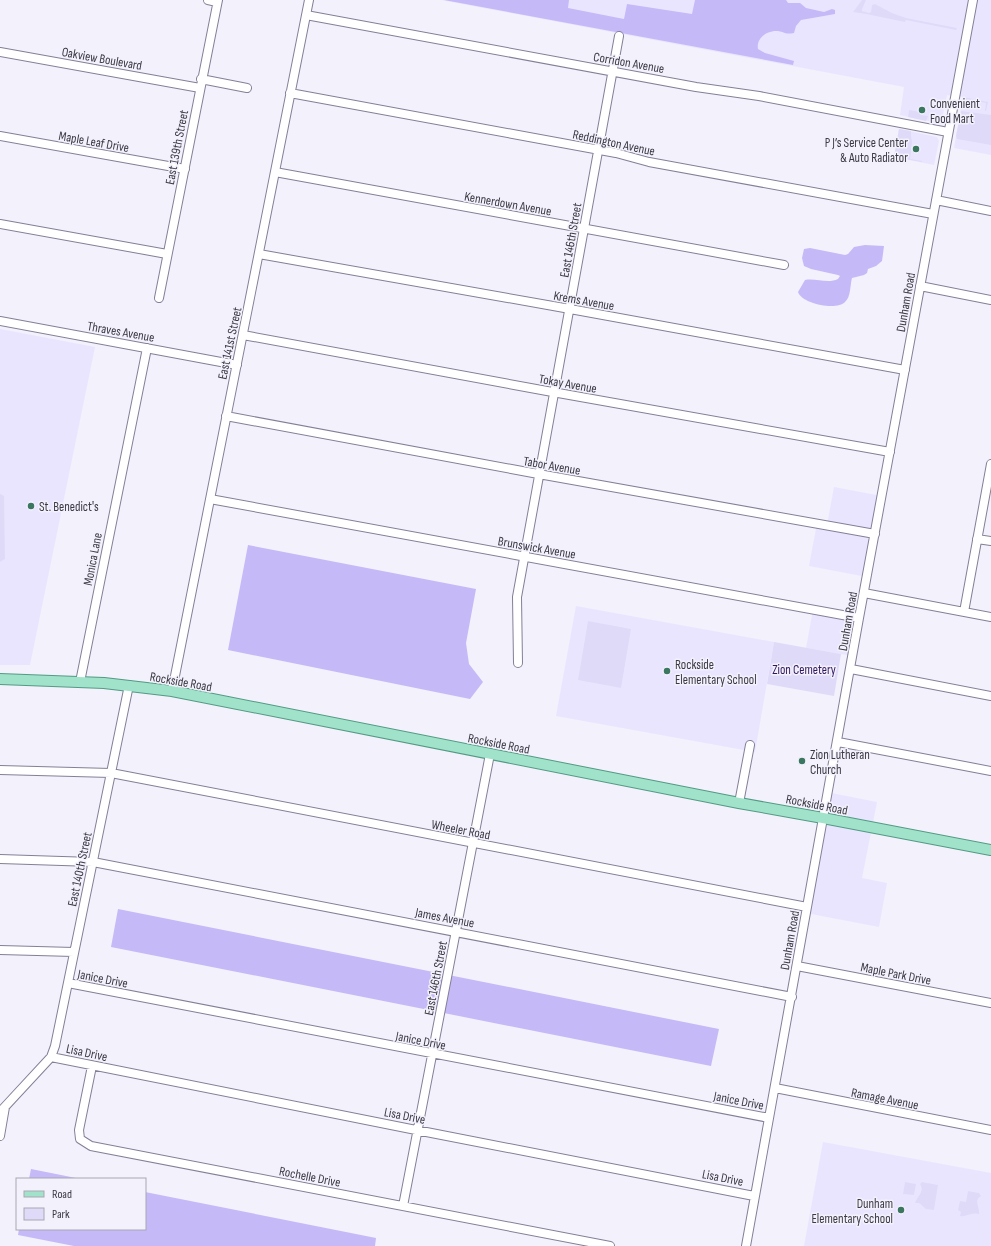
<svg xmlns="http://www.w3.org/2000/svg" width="991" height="1246" font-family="'Sofia Sans Condensed',sans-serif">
<rect width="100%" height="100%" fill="#f3f1fc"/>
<path fill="#e9e5ff" d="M 441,0 L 991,0 L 991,155 L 954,148 L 963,97 L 947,95 L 942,120 L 939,122 L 933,122 L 900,115 L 904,87 Z
M 899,129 L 937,137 L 939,141 L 934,165 L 894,157 Z
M 0,329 L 95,347 L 30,665 L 0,665 Z
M 834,487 L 882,496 L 867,577 L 809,566 L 817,523 L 827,525 Z
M 576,606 L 774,642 L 755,752 L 556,716 Z
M 813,610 L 859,618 L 853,656 L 806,648 Z
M 826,792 L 877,802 L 862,878 L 887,883 L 879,927 L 806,913 Z
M 823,1142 L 991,1173 L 991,1246 L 804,1246 Z"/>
<path fill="#e0daf9" d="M 862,0 L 866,0 L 862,9 L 862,11 L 869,13 L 871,12 L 872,5 L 875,4 L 892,13 L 906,18 L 957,28 L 956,30 L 906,20 L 905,22 L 866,14 L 853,12 Z
M 963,97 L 988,102 L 986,111 L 980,111 L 985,111 L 986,103 L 973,100 L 971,107 L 961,105 Z
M 909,110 L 921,112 L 921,115 L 928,116 L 926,121 L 908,117 Z
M 961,111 L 991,115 L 991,145 L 957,139 L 956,136 Z
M 899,129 L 911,131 L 911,136 L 912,142 L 910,159 L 922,161 L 922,162 L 894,157 Z
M 0,494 L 4,496 L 5,559 L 0,562 Z
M 588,621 L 631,629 L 621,688 L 578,680 Z
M 774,642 L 841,654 L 834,696 L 767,684 Z
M 905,1182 L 916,1184 L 914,1195 L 903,1194 Z
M 922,1182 L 938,1185 L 934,1210 L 926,1209 L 919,1203 L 915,1203 C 917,1196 925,1192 920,1184 Z
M 968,1191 L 979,1193 L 981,1196 C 973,1201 980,1206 979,1214 L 978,1214 C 971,1212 967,1217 960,1216 L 961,1212 L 958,1210 L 960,1201 L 966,1202 Z"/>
<path fill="#c6b9f7" d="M 444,0 L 569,0 L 568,8 L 624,19 L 627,4 L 692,14 L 695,0 L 786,0 L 788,3 L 800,3 L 806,8 L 824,12 L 832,9 L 835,10 L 835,14 L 801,20 L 796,26 L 794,33 C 784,35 784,31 776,31 C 766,31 756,39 758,49 L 765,53 L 794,61 L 793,65 Z
M 865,245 L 884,246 L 882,261 L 876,266 L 868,269 L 867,273 L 864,275 L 852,278 C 850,285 851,297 845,302 C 837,311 802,304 798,292 L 805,280 C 816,278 828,284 838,279 L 840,276 L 838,275 L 811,269 L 804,266 L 802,258 L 804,249 L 810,248 L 845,255 L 848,254 L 854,247 Z
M 248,545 L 476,589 L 466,643 L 469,664 L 483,682 L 470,699 L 228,650 Z
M 118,909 L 719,1029 L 711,1066 L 111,947 Z
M 31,1169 L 81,1179 L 29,1179 Z
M 145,1192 L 376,1238 L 375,1246 L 74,1246 L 18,1235 L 19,1229 L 145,1229 Z"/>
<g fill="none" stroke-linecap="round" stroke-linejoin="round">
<defs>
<path id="minor" d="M 208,0 L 217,2
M 306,15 L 696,87 L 759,96 L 948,132
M 0,52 L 200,88
M 201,79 L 247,88
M 290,93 L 616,153 L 649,162 L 933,214
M 0,136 L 185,169
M 275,172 L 784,265
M 936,200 L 991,211
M 0,224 L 167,254
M 259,254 L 570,309 L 905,370
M 920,286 L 991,300
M 159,298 L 218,0
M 0,321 L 237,365
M 243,335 L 547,391 L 890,452
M 226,416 L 533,473 L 875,534
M 210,499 L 859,618
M 977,539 L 991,541
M 864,593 L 991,617
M 964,612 L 991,464
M 518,663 L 517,597 L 619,36
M 851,669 L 991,696
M 80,682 L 147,348
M 172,691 L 309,0
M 838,742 L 991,771
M 0,770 L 111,773 L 807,907
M 739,803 L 750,745
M 0,859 L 93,862 L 792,997
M 0,950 L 74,952
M 797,966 L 991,1003
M 68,983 L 769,1118
M 51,1057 L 411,1129 L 754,1196
M 92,1066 L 79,1130 L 80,1139 L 91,1146 L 610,1246
M 775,1088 L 991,1130
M 0,1112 L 51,1057 L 55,1046 L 129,685
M 0,1136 L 5,1107
M 403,1206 L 490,754
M 746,1246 L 859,618 L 973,0"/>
<path id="major" d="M 0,679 L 104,683 L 172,691 L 739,803 L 823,818 L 991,850"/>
</defs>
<use href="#minor" stroke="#847f96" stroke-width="10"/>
<use href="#major" stroke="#539a84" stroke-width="12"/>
<use href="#minor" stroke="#fff" stroke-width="8"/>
<use href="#major" stroke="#a0e2ca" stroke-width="10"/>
</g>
<g fill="#3a7660" stroke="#f3f1fc" stroke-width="1.5">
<circle cx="922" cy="110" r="4"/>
<circle cx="916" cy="149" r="4"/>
<circle cx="31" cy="506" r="4"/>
<circle cx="667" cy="671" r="4"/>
<circle cx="802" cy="761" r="4"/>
<circle cx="901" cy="1210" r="4"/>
</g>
<g text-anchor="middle" stroke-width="3" stroke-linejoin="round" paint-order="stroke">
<g font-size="13" fill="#3b3943" stroke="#f3f1fc">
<text transform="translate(102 58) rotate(10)" y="5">Oakview Boulevard</text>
<text transform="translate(629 62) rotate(10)" y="5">Corridon Avenue</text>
<text transform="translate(94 141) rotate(10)" y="5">Maple Leaf Drive</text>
<text transform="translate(614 142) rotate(12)" y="5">Reddington Avenue</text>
<text transform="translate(176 147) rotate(-79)" y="5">East 139th Street</text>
<text transform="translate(508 203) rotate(10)" y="5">Kennerdown Avenue</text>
<text transform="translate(570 240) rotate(-80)" y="5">East 146th Street</text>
<text transform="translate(584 300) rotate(10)" y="5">Krems Avenue</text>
<text transform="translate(905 302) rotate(-80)" y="5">Dunham Road</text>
<text transform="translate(121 331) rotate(10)" y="5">Thraves Avenue</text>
<text transform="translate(229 343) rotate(-78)" y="5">East 141st Street</text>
<text transform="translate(568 383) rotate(10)" y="5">Tokay Avenue</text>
<text transform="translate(552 465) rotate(10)" y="5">Tabor Avenue</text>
<text transform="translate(537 547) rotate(10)" y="5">Brunswick Avenue</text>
<text transform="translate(92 559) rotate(-79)" y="5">Monica Lane</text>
<text transform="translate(847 621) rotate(-80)" y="5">Dunham Road</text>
<text transform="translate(181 681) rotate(10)" y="5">Rockside Road</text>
<text transform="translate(499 743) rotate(11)" y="5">Rockside Road</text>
<text transform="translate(817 804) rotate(11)" y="5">Rockside Road</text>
<text transform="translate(461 829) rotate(11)" y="5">Wheeler Road</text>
<text transform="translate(79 869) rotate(-78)" y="5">East 140th Street</text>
<text transform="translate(445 917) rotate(11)" y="5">James Avenue</text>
<text transform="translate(789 940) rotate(-80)" y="5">Dunham Road</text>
<text transform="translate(896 973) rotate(11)" y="5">Maple Park Drive</text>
<text transform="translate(103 978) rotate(11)" y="5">Janice Drive</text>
<text transform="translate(435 978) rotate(-79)" y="5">East 146th Street</text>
<text transform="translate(421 1040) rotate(11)" y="5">Janice Drive</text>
<text transform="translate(87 1052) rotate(12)" y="5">Lisa Drive</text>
<text transform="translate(885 1098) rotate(11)" y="5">Ramage Avenue</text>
<text transform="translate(739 1100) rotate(11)" y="5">Janice Drive</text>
<text transform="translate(405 1115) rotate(11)" y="5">Lisa Drive</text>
<text transform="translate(310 1176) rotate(11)" y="5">Rochelle Drive</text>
<text transform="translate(723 1177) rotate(11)" y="5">Lisa Drive</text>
</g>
<g font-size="13" fill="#3b3943" stroke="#f3f1fc" text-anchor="start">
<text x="930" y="108">Convenient<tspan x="930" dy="15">Food Mart</tspan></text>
<text x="908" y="147" text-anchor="end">P J’s Service Center<tspan x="908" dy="15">&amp; Auto Radiator</tspan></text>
<text x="39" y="511">St. Benedict's</text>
<text x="675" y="669">Rockside<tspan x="675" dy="15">Elementary School</tspan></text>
<text x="810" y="759">Zion Lutheran<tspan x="810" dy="15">Church</tspan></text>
<text x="893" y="1208" text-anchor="end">Dunham<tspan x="893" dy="15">Elementary School</tspan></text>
</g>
<g font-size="13" fill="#31185e" stroke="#f3f1fc">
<text x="804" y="674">Zion Cemetery</text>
</g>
</g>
<rect x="16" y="1178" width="130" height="52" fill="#f3f1fc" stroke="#a9a7b2"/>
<rect x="24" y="1191" width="20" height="6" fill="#a0e2ca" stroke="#a9a7b2"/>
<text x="52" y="1198" font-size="12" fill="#3b3943">Road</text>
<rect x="24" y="1208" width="20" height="12" fill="#e0daf9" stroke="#a9a7b2"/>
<text x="52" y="1218" font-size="12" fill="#3b3943">Park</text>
</svg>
